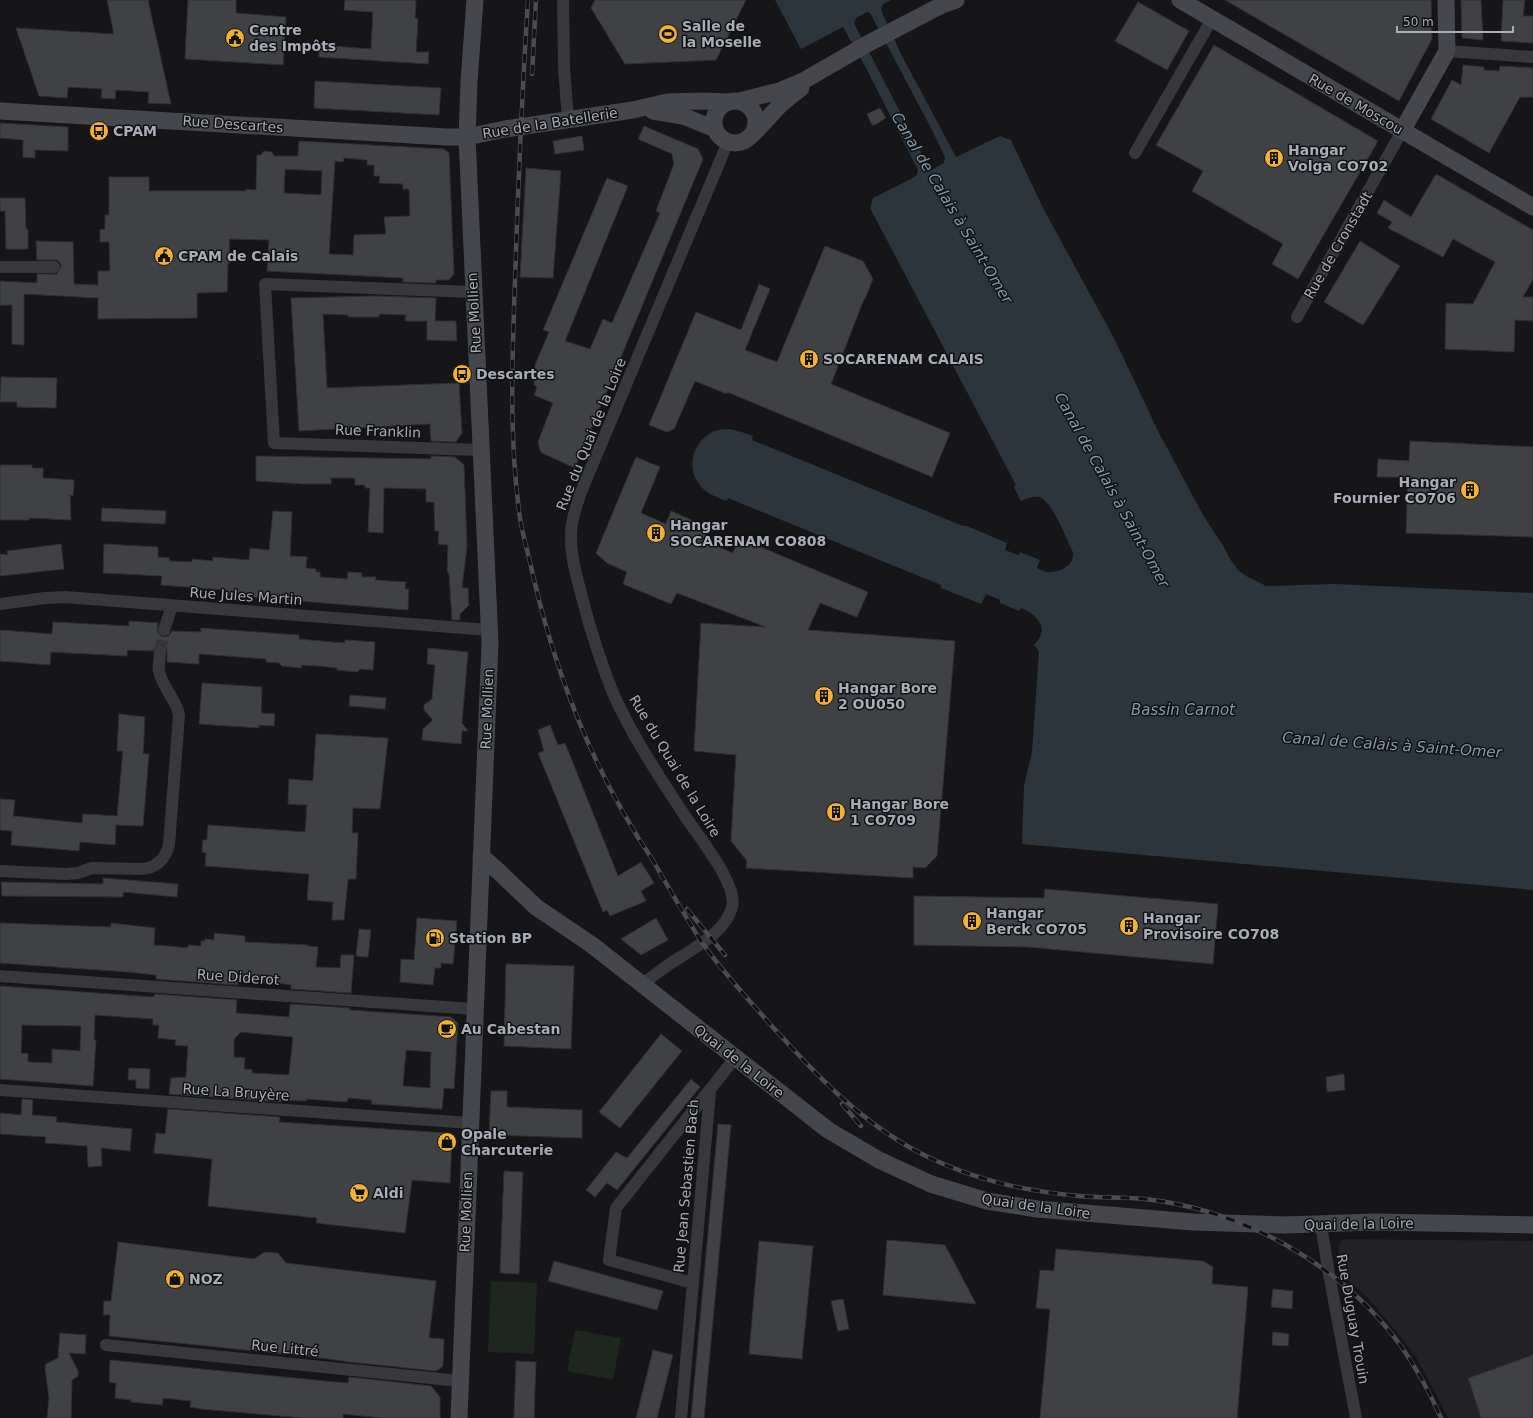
<svg xmlns="http://www.w3.org/2000/svg" width="1533" height="1418" font-family="'DejaVu Sans',sans-serif">
<rect width="100%" height="100%" fill="#161618"/>
<path fill="#222225" d="M 1343,1239 L 1533,1241 L 1533,1418 L 1448,1418 L 1438,1398 L 1416,1357 L 1397,1332 L 1367,1297 L 1343,1276 L 1338,1246 Z"/>
<path fill="#1e261f" d="M 491,1281 L 537,1283 L 534,1354 L 488,1352 Z
M 575,1330 L 621,1338 L 613,1380 L 567,1371 Z"/>
<path fill="#2c353c" fill-rule="evenodd" d="M 775,0 L 891,0 L 883,4 L 881,10 L 902,56 L 956,157 L 1000,136 L 1011,140 L 1043,208 L 1115,340 L 1158,431 L 1203,515 L 1224,547 L 1230,559 L 1238,570 L 1246,576 L 1266,586 L 1335,584 L 1533,593 L 1533,890 L 1022,844 L 1024,785 L 1032,752 L 1039,651 L 1034,645 C 1050,629 1039,616 1021,608 L 1019,611 L 1000,603 L 1000,600 L 986,594 L 981,604 L 941,588 L 941,585 L 728,498 L 727,501 C 715,497 703,492 697,481 C 684,459 701,429 726,429 C 735,429 744,433 753,436 L 752,440 L 963,526 L 967,526 L 1007,543 L 1005,550 L 1018,555 L 1020,552 L 1040,560 L 1037,568 C 1040,569 1043,571 1046,572 C 1059,573 1075,566 1073,552 C 1066,539 1052,500 1039,497 C 1033,496 1026,499 1021,501 L 1014,487 L 1016,485 L 870,208 L 873,198 L 913,178 L 917,175 L 918,170 L 866,68 L 843,27 L 801,49 ZM 867,12 L 870,13 L 931,128 L 945,157 L 944,163 L 932,170 L 929,168 L 854,23 L 856,18 Z"/>
<path fill="#404145" stroke="#303034" fill-rule="evenodd" d="M 107,0 L 148,0 L 171,104 L 148,103 L 149,92 L 116,90 L 115,99 L 101,98 L 102,89 L 68,87 L 67,98 L 39,96 L 16,28 L 114,34 Z
M 188,0 L 236,0 L 236,13 L 286,17 L 283,65 L 185,59 Z
M 345,0 L 416,0 L 415,18 L 418,19 L 416,52 L 429,52 L 428,64 L 319,57 L 319,45 L 371,49 L 373,12 L 344,10 Z
M 595,0 L 746,0 L 716,60 L 625,64 L 591,8 Z
M 1225,0 L 1431,0 L 1432,39 L 1399,101 Z
M 1461,0 L 1481,0 L 1483,40 L 1462,38 Z
M 1503,0 L 1525,0 L 1523,16 L 1533,16 L 1533,43 L 1501,41 Z
M 1138,2 L 1189,31 L 1167,70 L 1115,41 Z
M 1214,45 L 1378,141 L 1298,279 L 1272,264 L 1283,244 L 1192,191 L 1203,171 L 1156,145 Z
M 1463,65 L 1484,67 L 1484,70 L 1499,71 L 1500,66 L 1533,68 L 1533,97 L 1520,97 L 1489,153 L 1431,119 L 1452,80 L 1461,85 Z
M 315,81 L 441,88 L 439,115 L 314,108 Z
M 880,108 L 886,118 L 875,125 L 872,125 L 867,114 Z
M 0,123 L 68,127 L 68,151 L 35,150 L 35,158 L 23,157 L 23,140 L 0,138 Z
M 644,126 L 698,149 L 703,159 L 575,468 L 542,453 L 540,450 L 538,442 L 553,403 L 534,395 L 537,387 L 534,385 L 535,365 L 549,332 L 543,330 L 607,178 L 628,186 L 565,341 L 590,349 L 603,319 L 612,323 L 660,213 L 656,211 L 674,164 L 672,154 L 638,139 Z
M 582,136 L 584,150 L 555,154 L 553,141 Z
M 299,141 L 444,149 L 449,153 L 454,274 L 449,280 L 436,280 L 436,283 L 403,282 L 403,278 L 267,271 L 269,240 L 229,239 L 230,263 L 228,263 L 227,292 L 197,293 L 197,318 L 98,319 L 98,298 L 24,294 L 24,345 L 12,344 L 12,305 L 0,305 L 0,281 L 37,283 L 37,274 L 57,274 L 61,267 L 61,264 L 57,260 L 37,260 L 36,241 L 73,242 L 74,284 L 98,285 L 98,271 L 110,271 L 109,242 L 100,242 L 100,230 L 105,229 L 105,215 L 109,215 L 109,177 L 149,177 L 149,191 L 246,191 L 246,189 L 256,190 L 257,155 L 261,155 L 264,151 L 272,152 L 274,156 L 298,156 ZM 344,158 L 367,160 L 367,165 L 374,165 L 374,176 L 380,176 L 379,183 L 403,184 L 403,189 L 409,189 L 410,216 L 384,217 L 386,234 L 354,235 L 353,255 L 329,254 L 335,161 L 343,162 ZM 285,169 L 322,171 L 321,195 L 284,193 Z
M 526,168 L 561,171 L 553,278 L 520,277 Z
M 1436,174 L 1533,230 L 1533,279 L 1523,297 L 1533,297 L 1533,321 L 1515,320 L 1514,352 L 1445,349 L 1446,303 L 1473,304 L 1495,262 L 1453,239 L 1443,257 L 1388,228 L 1392,222 L 1377,213 L 1384,200 L 1411,217 Z
M 0,198 L 25,198 L 26,229 L 28,229 L 28,249 L 6,249 L 5,211 L 0,211 Z
M 1360,241 L 1400,266 L 1363,325 L 1324,302 Z
M 825,246 L 863,261 L 873,279 L 865,299 L 864,299 L 831,384 L 950,433 L 932,477 L 727,392 L 727,394 L 695,381 L 674,429 L 667,432 L 649,425 L 696,312 L 741,330 L 759,284 L 770,289 L 745,350 L 777,362 Z
M 375,296 L 436,298 L 435,321 L 456,321 L 457,341 L 427,340 L 427,321 L 405,321 L 406,315 L 379,314 L 379,317 L 348,317 L 348,315 L 323,314 L 327,388 L 459,383 L 462,433 L 456,442 L 431,441 L 430,424 L 299,431 L 291,298 Z
M 1,377 L 57,378 L 56,408 L 17,407 L 17,402 L 0,402 Z
M 1410,441 L 1533,447 L 1533,537 L 1406,533 L 1408,477 L 1377,477 L 1378,459 L 1409,461 Z
M 256,456 L 431,459 L 431,456 L 455,457 L 464,465 L 467,546 L 462,588 L 468,588 L 469,605 L 460,614 L 460,620 L 452,620 L 449,573 L 447,572 L 448,545 L 438,544 L 439,531 L 435,531 L 434,502 L 426,502 L 426,489 L 384,488 L 383,533 L 368,532 L 370,488 L 365,488 L 365,485 L 355,485 L 355,478 L 331,478 L 331,484 L 304,484 L 256,481 Z
M 636,457 L 660,467 L 641,513 L 666,524 L 671,511 L 710,528 L 704,541 L 733,553 L 739,538 L 868,592 L 857,617 L 820,603 L 808,630 L 955,641 L 937,856 L 925,868 L 913,867 L 913,878 L 746,868 L 747,861 L 731,841 L 736,755 L 694,751 L 701,623 L 766,627 L 677,593 L 671,604 L 623,584 L 627,572 L 607,563 L 596,553 Z
M 0,465 L 32,465 L 32,468 L 43,468 L 43,478 L 74,480 L 73,496 L 70,495 L 71,520 L 29,518 L 29,520 L 0,520 Z
M 102,508 L 166,511 L 165,524 L 101,521 Z
M 273,511 L 292,512 L 290,556 L 307,557 L 306,568 L 316,569 L 316,572 L 320,572 L 320,577 L 347,579 L 348,572 L 362,573 L 362,577 L 376,577 L 375,580 L 406,582 L 405,589 L 409,589 L 408,610 L 226,595 L 226,590 L 161,585 L 162,576 L 103,573 L 104,544 L 158,547 L 158,557 L 170,558 L 169,561 L 192,562 L 192,559 L 213,561 L 213,557 L 249,560 L 250,548 L 269,550 Z
M 61,544 L 64,569 L 0,576 L 0,554 L 8,555 L 7,551 Z
M 129,621 L 158,623 L 157,632 L 162,637 L 169,636 L 172,631 L 201,632 L 201,628 L 299,635 L 299,639 L 333,642 L 345,643 L 345,640 L 375,642 L 373,670 L 360,669 L 357,672 L 337,670 L 337,668 L 319,666 L 302,665 L 301,668 L 282,666 L 279,663 L 266,662 L 266,659 L 199,654 L 199,664 L 167,662 L 167,649 L 164,645 L 160,645 L 156,646 L 153,651 L 127,650 L 127,656 L 51,652 L 50,665 L 0,661 L 0,630 L 52,634 L 53,622 L 129,626 Z
M 428,648 L 468,652 L 462,723 L 468,731 L 462,731 L 461,744 L 422,740 L 423,729 L 433,720 L 424,710 L 424,705 L 432,699 L 435,665 L 427,664 Z
M 202,683 L 262,687 L 261,713 L 275,714 L 274,726 L 259,725 L 259,728 L 199,724 Z
M 350,695 L 386,698 L 385,709 L 349,706 Z
M 119,714 L 145,717 L 143,754 L 149,754 L 143,826 L 116,825 L 115,845 L 80,842 L 79,851 L 11,845 L 12,831 L 0,830 L 0,799 L 15,800 L 13,816 L 82,823 L 83,814 L 117,816 L 123,751 L 117,751 Z
M 550,725 L 558,745 L 565,743 L 618,876 L 641,862 L 654,883 L 641,891 L 646,901 L 610,916 L 607,910 L 603,912 L 538,753 L 544,751 L 538,730 Z
M 316,734 L 388,738 L 380,809 L 353,808 L 352,833 L 358,833 L 356,879 L 348,879 L 344,920 L 332,920 L 333,902 L 307,900 L 309,874 L 205,866 L 206,853 L 202,852 L 203,840 L 207,840 L 208,825 L 305,832 L 307,805 L 288,804 L 289,779 L 313,781 Z
M 103,878 L 178,884 L 177,897 L 123,892 L 123,897 L 2,896 L 1,882 L 103,884 Z
M 1045,889 L 1218,904 L 1213,964 L 1028,947 L 914,945 L 914,896 L 1044,898 Z
M 417,918 L 457,921 L 453,964 L 441,963 L 441,968 L 435,968 L 433,985 L 400,982 L 401,959 L 414,960 Z
M 656,918 L 668,940 L 641,955 L 621,939 Z
M 0,923 L 111,927 L 111,923 L 155,928 L 154,945 L 168,946 L 188,948 L 188,945 L 201,946 L 201,941 L 205,941 L 205,939 L 214,940 L 214,933 L 245,936 L 245,942 L 308,945 L 308,946 L 318,947 L 316,967 L 340,968 L 341,955 L 354,955 L 351,993 L 291,989 L 291,985 L 278,983 L 238,980 L 238,985 L 156,979 L 156,975 L 127,972 L 0,963 Z
M 359,929 L 371,930 L 368,957 L 356,956 Z
M 506,964 L 574,966 L 571,1049 L 504,1046 Z
M 0,986 L 125,995 L 154,997 L 155,994 L 237,1000 L 236,1013 L 289,1017 L 290,1004 L 350,1008 L 349,1010 L 364,1011 L 451,1017 L 458,1023 L 454,1089 L 444,1088 L 442,1109 L 371,1104 L 372,1100 L 348,1098 L 347,1102 L 306,1099 L 306,1101 L 281,1100 L 281,1102 L 169,1094 L 171,1078 L 186,1077 L 188,1046 L 175,1045 L 176,1040 L 158,1038 L 159,1025 L 153,1025 L 153,1019 L 95,1015 L 94,1040 L 96,1040 L 93,1086 L 0,1079 ZM 22,1025 L 81,1026 L 80,1051 L 52,1049 L 52,1063 L 28,1062 L 28,1054 L 21,1053 ZM 241,1032 L 293,1037 L 289,1075 L 252,1073 L 252,1070 L 244,1069 L 245,1058 L 234,1057 L 234,1039 ZM 406,1050 L 431,1052 L 430,1088 L 403,1086 Z
M 661,1034 L 682,1051 L 620,1128 L 599,1112 Z
M 129,1068 L 150,1069 L 149,1089 L 136,1088 L 136,1080 L 128,1080 Z
M 1344,1074 L 1345,1090 L 1327,1092 L 1326,1077 Z
M 691,1079 L 700,1087 L 617,1190 L 607,1183 L 595,1197 L 586,1190 L 616,1152 L 627,1158 Z
M 491,1091 L 507,1091 L 507,1107 L 582,1110 L 582,1138 L 489,1135 Z
M 22,1099 L 33,1100 L 32,1115 L 57,1117 L 56,1122 L 132,1129 L 130,1151 L 101,1148 L 102,1166 L 88,1167 L 87,1146 L 45,1143 L 46,1137 L 0,1134 L 0,1113 L 21,1115 Z
M 168,1109 L 280,1117 L 279,1122 L 447,1133 L 452,1138 L 450,1183 L 412,1180 L 405,1233 L 316,1223 L 317,1218 L 208,1206 L 212,1159 L 154,1153 L 156,1133 L 165,1134 Z
M 718,1124 L 731,1125 L 704,1418 L 691,1418 Z
M 504,1171 L 523,1172 L 519,1274 L 500,1273 Z
M 887,1240 L 945,1245 L 976,1304 L 883,1295 Z
M 759,1241 L 813,1246 L 802,1359 L 749,1354 Z
M 118,1242 L 254,1259 L 265,1252 L 278,1253 L 286,1263 L 436,1281 L 429,1338 L 444,1339 L 443,1366 L 436,1371 L 350,1362 L 314,1357 L 109,1336 L 110,1315 L 103,1315 L 104,1301 L 111,1301 Z
M 1056,1249 L 1203,1261 L 1213,1267 L 1212,1284 L 1248,1287 L 1237,1418 L 1040,1418 L 1050,1309 L 1036,1308 L 1040,1270 L 1054,1271 Z
M 554,1261 L 663,1291 L 657,1310 L 548,1281 Z
M 1273,1289 L 1293,1291 L 1292,1309 L 1271,1307 Z
M 843,1299 L 849,1329 L 838,1331 L 831,1301 Z
M 1273,1332 L 1289,1334 L 1288,1346 L 1272,1345 Z
M 60,1333 L 86,1335 L 85,1354 L 69,1353 L 78,1371 L 78,1376 L 72,1380 L 71,1418 L 47,1418 L 49,1398 L 45,1368 L 46,1364 L 58,1358 Z
M 653,1350 L 673,1355 L 657,1418 L 636,1418 Z
M 1533,1355 L 1533,1418 L 1481,1418 L 1468,1378 Z
M 110,1360 L 325,1381 L 348,1383 L 349,1377 L 431,1386 L 440,1397 L 440,1418 L 382,1418 L 343,1414 L 343,1418 L 303,1418 L 201,1409 L 190,1407 L 191,1401 L 163,1398 L 162,1405 L 131,1402 L 131,1400 L 115,1398 L 116,1383 L 109,1382 Z
M 516,1361 L 536,1362 L 534,1418 L 514,1418 Z"/>
<g fill="none" stroke-linecap="round" stroke-linejoin="round">
<path stroke="#333438" stroke-width="12" stroke-dasharray="12 6" stroke-linecap="butt" d="M 160,652 L 164,630"/>
<path stroke="#37383d" stroke-width="12" d="M 563,0 L 564,67 L 568,120
M 1447,51 L 1533,57
M 1135,153 L 1212,19
M 0,267 L 54,267
M 473,292 L 265,284 L 274,443 L 481,450
M 1297,317 L 1402,131
M 0,604 L 45,598 L 65,597 L 489,630
M 164,630 L 172,606
M 0,871 L 66,874 L 78,873 L 92,868 L 141,869 C 156,868 165,860 169,845 L 179,715 C 176,699 162,687 159,671 C 158,665 160,658 160,652
M 0,976 L 474,1009
M 642,984 C 652,977 661,970 671,963 C 692,949 725,934 732,907 C 739,884 694,831 681,810 C 657,773 631,734 613,693 C 601,663 591,632 583,601 C 578,581 571,560 571,539 C 570,523 576,508 581,492 L 728,142
M 0,1090 L 470,1123
M 1321,1225 L 1329,1274 L 1356,1418
M 693,1283 L 609,1260 L 616,1208 L 735,1058
M 106,1345 L 460,1381
M 681,1418 L 710,1092"/>
<path stroke="#45474d" stroke-width="17" d="M 1180,0 L 1533,207
M714 122a21 21 0 1 1 42 0a21 21 0 1 1-42 0Z
M 739,101 L 779,91 L 803,81 L 869,43 L 942,5 L 956,0
M 0,111 L 446,137 L 467,137 L 505,129 L 633,110 L 667,102 L 702,101 L 728,102
M 653,111 L 683,116 L 715,129
M 1402,131 L 1447,51 L 1446,0
M 754,133 L 780,105 L 801,88
M 481,856 L 497,870 L 536,907 L 592,945 L 828,1130 L 879,1160 L 931,1184 L 987,1201 L 1037,1209 L 1193,1222 L 1284,1225 L 1374,1222 L 1533,1225
M 459,1418 L 490,643 L 467,137 L 469,82 L 475,0"/>
<defs>
<path id="rail" d="M 528,0 C 522,94 518,188 515,281 C 512,360 509,440 520,518 C 523,536 528,553 532,571 C 555,673 595,775 654,862
M 532,74 L 536,0
M 651,857 C 667,885 683,913 701,941 C 721,970 746,997 770,1024 C 816,1075 863,1125 926,1156 C 975,1180 1024,1191 1079,1196 C 1101,1198 1123,1197 1145,1199 C 1244,1210 1342,1265 1401,1346 C 1417,1369 1430,1393 1441,1418
M 687,909 L 725,955
M 842,1104 L 861,1126"/>
</defs>
<use href="#rail" stroke="#4a4c52" stroke-width="4.5"/>
<use href="#rail" stroke="#111113" stroke-width="3" stroke-dasharray="9" stroke-linecap="butt"/>
</g>
<defs>
<symbol id="stadium-disc" viewBox="-11 -11 22 22"><circle r="9.5" fill="#f2b134" stroke="#111113"/><path d="M0-5a6.5 5 0 1 0 0 10a6.5 5 0 1 0 0-10ZM-3.5-1.8h7v3.6h-7Z" fill="#111"/></symbol>
<symbol id="civic-disc" viewBox="-11 -11 22 22"><circle r="9.5" fill="#f2b134" stroke="#111113"/><path d="M-.6-6.5H3V-4.5H.6V-3L4-1V1h2V6H-6V1h2V-1L-.6-3ZM-1.2 2.5V6h2.4V2.5Z" fill="#111"/></symbol>
<symbol id="bus-disc" viewBox="-11 -11 22 22"><circle r="9.5" fill="#f2b134" stroke="#111113"/><path d="M-5-6H5V4H4V6H2V4H-2V6H-4V4H-5ZM-3.5-4V0h7V-4ZM-3.5 1.2v1.5H-2V1.2ZM2 1.2v1.5H3.5V1.2Z" fill="#111"/></symbol>
<symbol id="building-disc" viewBox="-11 -11 22 22"><circle r="9.5" fill="#f2b134" stroke="#111113"/><path d="M-4-6H4V6H1V3H-1V6H-4ZM-2.5-4.3h1.7v1.8h-1.7ZM.8-4.3h1.7v1.8H.8ZM-2.5-1h1.7V.8h-1.7ZM.8-1h1.7V.8H.8Z" fill="#111"/></symbol>
<symbol id="fuel-disc" viewBox="-11 -11 22 22"><circle r="9.5" fill="#f2b134" stroke="#111113"/><path d="M-5.5-6h7V0h2V4h1.3V-2.5L3-4.5l.8-.8L6-3V5H2.5V1h-1V6h-7ZM-4.2-4.7v3.2H.2V-4.7Z" fill="#111"/></symbol>
<symbol id="cafe-disc" viewBox="-11 -11 22 22"><circle r="9.5" fill="#f2b134" stroke="#111113"/><path d="M-5.5-4.5H6V0H3Q3 3.5 0 3.5H-2.5Q-5.5 3.5-5.5 0ZM3-3.2v2h1.7v-2ZM-6 4.5H4V6H-6Z" fill="#111"/></symbol>
<symbol id="shop-disc" viewBox="-11 -11 22 22"><circle r="9.5" fill="#f2b134" stroke="#111113"/><path d="M-5-2.5h2.3a2.7 3.5 0 0 1 5.4 0H5L5.5 6h-11ZM-1.5-2.5h3a1.5 2.3 0 0 0-3 0Z" fill="#111"/></symbol>
<symbol id="supermarket-disc" viewBox="-11 -11 22 22"><circle r="9.5" fill="#f2b134" stroke="#111113"/><path d="M-6-5.5h2.5l.6 2H6L4.5 2H-2.5L-4.4-4H-6ZM-1.5 3.2a1.3 1.3 0 1 0 .1 0ZM3 3.2a1.3 1.3 0 1 0 .1 0Z" fill="#111"/></symbol>
</defs>
<g fill-rule="evenodd">
<use href="#stadium-disc" x="657" y="23" width="22" height="22"/>
<use href="#civic-disc" x="224" y="27" width="22" height="22"/>
<use href="#bus-disc" x="88" y="120" width="22" height="22"/>
<use href="#building-disc" x="1263" y="147" width="22" height="22"/>
<use href="#civic-disc" x="153" y="245" width="22" height="22"/>
<use href="#building-disc" x="798" y="348" width="22" height="22"/>
<use href="#bus-disc" x="451" y="363" width="22" height="22"/>
<use href="#building-disc" x="1459" y="479" width="22" height="22"/>
<use href="#building-disc" x="645" y="522" width="22" height="22"/>
<use href="#building-disc" x="813" y="685" width="22" height="22"/>
<use href="#building-disc" x="825" y="801" width="22" height="22"/>
<use href="#building-disc" x="961" y="910" width="22" height="22"/>
<use href="#building-disc" x="1118" y="915" width="22" height="22"/>
<use href="#fuel-disc" x="424" y="927" width="22" height="22"/>
<use href="#cafe-disc" x="436" y="1018" width="22" height="22"/>
<use href="#shop-disc" x="436" y="1131" width="22" height="22"/>
<use href="#supermarket-disc" x="348" y="1182" width="22" height="22"/>
<use href="#shop-disc" x="164" y="1268" width="22" height="22"/>
</g>
<g text-anchor="middle" stroke-width="3" stroke-linejoin="round" paint-order="stroke">
<g font-size="14" font-weight="bold" fill="#a8adb8" stroke="#111113" text-anchor="start">
<text x="682" y="31">Salle de<tspan x="682" dy="16">la Moselle</tspan></text>
<text x="249" y="35">Centre<tspan x="249" dy="16">des Impôts</tspan></text>
<text x="113" y="136">CPAM</text>
<text x="1288" y="155">Hangar<tspan x="1288" dy="16">Volga CO702</tspan></text>
<text x="178" y="261">CPAM de Calais</text>
<text x="823" y="364">SOCARENAM CALAIS</text>
<text x="476" y="379">Descartes</text>
<text x="1456" y="487" text-anchor="end">Hangar<tspan x="1456" dy="16">Fournier CO706</tspan></text>
<text x="670" y="530">Hangar<tspan x="670" dy="16">SOCARENAM CO808</tspan></text>
<text x="838" y="693">Hangar Bore<tspan x="838" dy="16">2 OU050</tspan></text>
<text x="850" y="809">Hangar Bore<tspan x="850" dy="16">1 CO709</tspan></text>
<text x="986" y="918">Hangar<tspan x="986" dy="16">Berck CO705</tspan></text>
<text x="1143" y="923">Hangar<tspan x="1143" dy="16">Provisoire CO708</tspan></text>
<text x="449" y="943">Station BP</text>
<text x="461" y="1034">Au Cabestan</text>
<text x="461" y="1139">Opale<tspan x="461" dy="16">Charcuterie</tspan></text>
<text x="373" y="1198">Aldi</text>
<text x="189" y="1284">NOZ</text>
</g>
<g font-size="14" fill="#a8adb8" stroke="#111113">
<text transform="translate(1356 104) rotate(30)" y="5">Rue de Moscou</text>
<text transform="translate(550 123) rotate(-9)" y="5">Rue de la Batellerie</text>
<text transform="translate(233 124) rotate(4)" y="5">Rue Descartes</text>
<text transform="translate(1338 245) rotate(-60)" y="5">Rue de Cronstadt</text>
<text transform="translate(474 313) rotate(-93)" y="5">Rue Mollien</text>
<text transform="translate(378 431) rotate(2)" y="5">Rue Franklin</text>
<text transform="translate(591 434) rotate(-68)" y="5">Rue du Quai de la Loire</text>
<text transform="translate(246 596) rotate(4)" y="5">Rue Jules Martin</text>
<text transform="translate(487 709) rotate(-88)" y="5">Rue Mollien</text>
<text transform="translate(675 766) rotate(59)" y="5">Rue du Quai de la Loire</text>
<text transform="translate(238 977) rotate(4)" y="5">Rue Diderot</text>
<text transform="translate(739 1061) rotate(38)" y="5">Quai de la Loire</text>
<text transform="translate(236 1092) rotate(4)" y="5">Rue La Bruyère</text>
<text transform="translate(686 1186) rotate(-85)" y="5">Rue Jean Sebastien Bach</text>
<text transform="translate(1036 1206) rotate(8)" y="5">Quai de la Loire</text>
<text transform="translate(466 1212) rotate(-88)" y="5">Rue Mollien</text>
<text transform="translate(1359 1224) rotate(-1)" y="5">Quai de la Loire</text>
<text transform="translate(1353 1319) rotate(80)" y="5">Rue Duguay Trouin</text>
<text transform="translate(285 1348) rotate(6)" y="5">Rue Littré</text>
</g>
<g font-size="15" font-style="italic" fill="#7f9bb3" stroke="#111113">
<text transform="translate(952 208) rotate(59)" y="5">Canal de Calais à Saint-Omer</text>
<text transform="translate(1112 490) rotate(61)" y="5">Canal de Calais à Saint-Omer</text>
<text x="1183" y="715">Bassin Carnot</text>
<text transform="translate(1392 745) rotate(4)" y="5">Canal de Calais à Saint-Omer</text>
</g>
</g>
<path d="M1397 26v6h116v-6" fill="none" stroke="#a8adb8" stroke-width="2"/>
<text x="1403" y="26" font-size="12" fill="#a8adb8" stroke="#111113" stroke-width="3" paint-order="stroke">50 m</text>
</svg>
